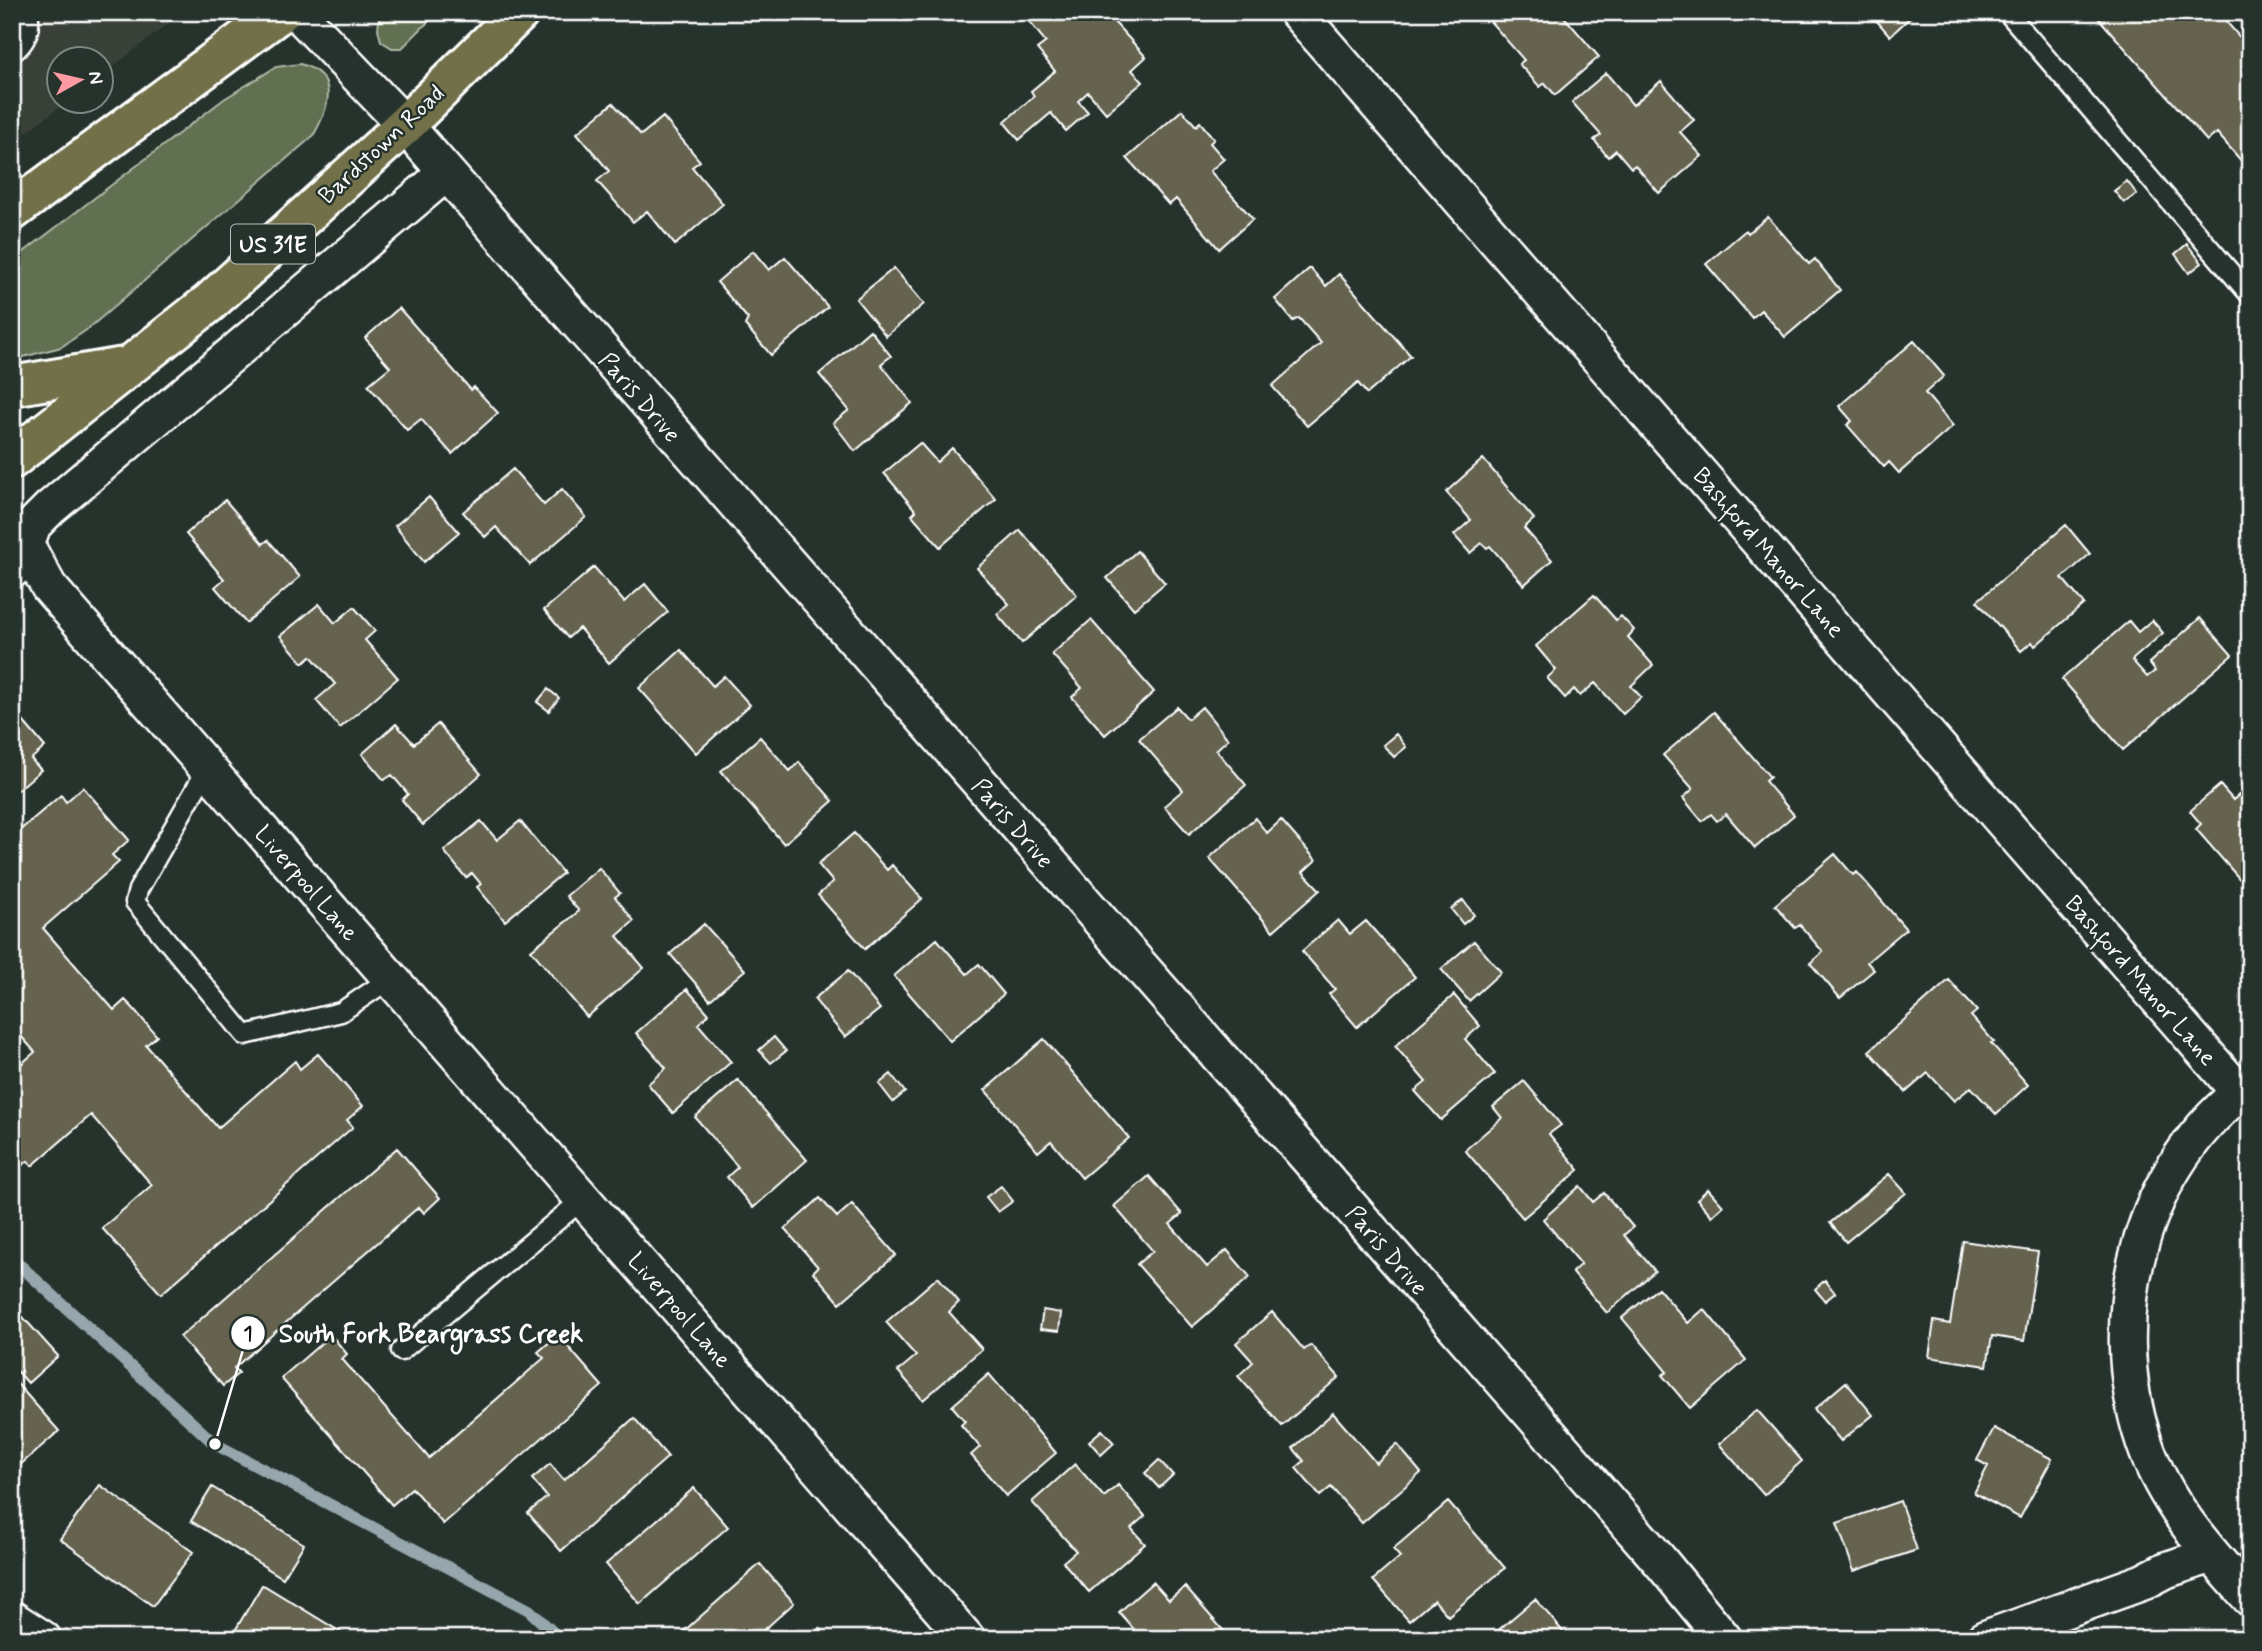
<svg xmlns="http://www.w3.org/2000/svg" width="2262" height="1651" font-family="Mynerve,sans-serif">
<rect width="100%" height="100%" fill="#26332d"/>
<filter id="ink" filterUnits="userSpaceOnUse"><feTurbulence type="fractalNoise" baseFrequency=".0143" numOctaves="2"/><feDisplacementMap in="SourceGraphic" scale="14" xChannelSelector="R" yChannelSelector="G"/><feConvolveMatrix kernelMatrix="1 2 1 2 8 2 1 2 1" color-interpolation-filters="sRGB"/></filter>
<g filter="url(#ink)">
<path fill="#394137" d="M 12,12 L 183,12 L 102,75 L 102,60 L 60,60 L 60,102 L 66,102 L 12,143 Z"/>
<path fill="#607051" stroke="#b0b8a8" stroke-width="2" d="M 380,12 L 438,12 L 402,48 L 392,48 L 381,41 L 378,29 Z
M 300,64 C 340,75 330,107 313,136 L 88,329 L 61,347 L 12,360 L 12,261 L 224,99 L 276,67 Z"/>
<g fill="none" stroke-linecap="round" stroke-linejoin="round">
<path stroke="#95a6ac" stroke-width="12" d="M 12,1258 L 215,1444 L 529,1610 L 560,1639"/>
</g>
<path fill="#65634f" stroke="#fff" stroke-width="2" d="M 1025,12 L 1105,12 L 1146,57 L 1132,70 L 1143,82 L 1106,113 L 1088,92 L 1078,101 L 1088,112 L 1066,131 L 1051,113 L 1019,140 L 1004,122 L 1034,96 L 1031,91 L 1055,71 L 1037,49 L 1046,42 L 1023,14 Z
M 1482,12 L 1560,12 L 1599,57 L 1555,95 L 1545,83 L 1540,87 L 1519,64 L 1524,60 Z
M 1869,12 L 1916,12 L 1890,36 Z
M 2093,12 L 2218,12 L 2250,49 L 2250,171 L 2217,133 L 2207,141 Z
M 1606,73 L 1633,105 L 1661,81 L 1694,120 L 1680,132 L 1702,156 L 1659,193 L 1635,165 L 1631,168 L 1616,150 L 1608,157 L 1594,140 L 1601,135 L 1572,102 Z
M 613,103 L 641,135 L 663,117 L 700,161 L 692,167 L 723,204 L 675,245 L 647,211 L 633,222 L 597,181 L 609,171 L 577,133 Z
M 1182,110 L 1196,126 L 1200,122 L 1214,139 L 1210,143 L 1224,159 L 1210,171 L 1253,219 L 1219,249 L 1176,199 L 1169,205 L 1127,158 Z
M 2127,181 L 2137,194 L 2124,203 L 2114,191 Z
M 1768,217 L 1809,264 L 1815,259 L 1840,290 L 1785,337 L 1761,310 L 1752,318 L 1706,264 L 1746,230 L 1748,233 Z
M 2187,244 L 2202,263 L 2189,273 L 2175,254 Z
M 753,251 L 769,270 L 785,257 L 828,307 L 771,355 L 745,325 L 748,319 L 717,282 Z
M 894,268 L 924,304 L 886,336 L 856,299 Z
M 1310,268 L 1326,286 L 1339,274 L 1411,356 L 1367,394 L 1358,383 L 1307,426 L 1272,386 L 1321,343 L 1299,318 L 1293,321 L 1275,299 Z
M 399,308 L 471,390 L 474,387 L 498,413 L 452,454 L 421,419 L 407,430 L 368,385 L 390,367 L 365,338 Z
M 870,330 L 891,356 L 881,364 L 912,403 L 855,451 L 833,423 L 849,410 L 819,374 Z
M 1914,341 L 1944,376 L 1925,393 L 1953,426 L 1899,473 L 1889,462 L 1884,467 L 1847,425 L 1852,421 L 1839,406 Z
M 920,443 L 937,462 L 952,448 L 996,499 L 940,547 L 912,515 L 916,511 L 884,473 Z
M 1483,459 L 1534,519 L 1524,528 L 1552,560 L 1524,585 L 1490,546 L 1487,548 L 1482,543 L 1470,553 L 1454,535 L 1471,520 L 1446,492 Z
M 513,469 L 544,505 L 562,489 L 586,517 L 530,565 L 496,527 L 485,537 L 463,512 Z
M 429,497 L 459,532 L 424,562 L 395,526 Z
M 225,500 L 263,544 L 268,540 L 300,577 L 246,623 L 215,587 L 224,579 L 186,534 Z
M 2066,525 L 2090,554 L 2062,578 L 2084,604 L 2035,646 L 2032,642 L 2021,651 L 1977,601 Z
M 1020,530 L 1077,595 L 1022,643 L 997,614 L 1009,604 L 977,568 Z
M 1137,551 L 1165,583 L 1134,609 L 1107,578 Z
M 594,567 L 624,602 L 645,584 L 668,612 L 609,663 L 579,628 L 568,638 L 544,610 Z
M 1594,595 L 1616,620 L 1621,616 L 1634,630 L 1628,637 L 1653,665 L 1631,686 L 1641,697 L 1623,714 L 1595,683 L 1580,696 L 1574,689 L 1565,698 L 1547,678 L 1556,670 L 1536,646 Z
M 319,604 L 335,623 L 354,607 L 375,631 L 365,640 L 398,678 L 340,728 L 316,700 L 335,684 L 311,656 L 303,663 L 280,636 Z
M 2200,618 L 2232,655 L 2123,750 L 2062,679 L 2129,621 L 2138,632 L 2152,620 L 2163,633 L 2132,660 L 2147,677 L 2155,671 L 2149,663 Z
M 1091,620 L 1154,692 L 1105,735 L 1072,697 L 1082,688 L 1052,654 Z
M 681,650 L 713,686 L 724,676 L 750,705 L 696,753 L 639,688 Z
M 548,689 L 559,698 L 549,711 L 537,702 Z
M 1177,707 L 1188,719 L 1202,707 L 1228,739 L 1216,750 L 1246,785 L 1189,834 L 1164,806 L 1183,790 L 1139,739 Z
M 12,708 L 45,747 L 31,759 L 41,770 L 12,795 Z
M 1714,712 L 1770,777 L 1765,781 L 1794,815 L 1755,848 L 1726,814 L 1717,821 L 1711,814 L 1702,821 L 1683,798 L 1693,789 L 1663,755 Z
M 396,724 L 414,744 L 438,724 L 481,774 L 423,825 L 402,800 L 408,794 L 392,775 L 384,780 L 362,754 Z
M 1396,734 L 1406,747 L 1394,757 L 1383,745 Z
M 760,737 L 790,771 L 799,762 L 833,801 L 784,844 L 721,771 Z
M 2220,785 L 2233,800 L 2240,794 L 2250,805 L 2250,891 L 2196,829 L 2201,824 L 2190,811 Z
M 83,787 L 129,840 L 112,855 L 119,862 L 43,928 L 114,1010 L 125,1000 L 133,1008 L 157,1036 L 146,1045 L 218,1128 L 295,1061 L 300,1069 L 318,1054 L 363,1106 L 347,1120 L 353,1127 L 161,1294 L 102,1228 L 152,1185 L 91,1115 L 32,1166 L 28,1161 L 12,1173 L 12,1072 L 35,1052 L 12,1026 L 12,837 L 61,795 L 66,802 Z
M 1255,818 L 1267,833 L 1281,820 L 1316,860 L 1303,872 L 1320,890 L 1273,931 L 1209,858 Z
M 481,821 L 497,840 L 520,821 L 563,873 L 505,921 L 477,887 L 481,884 L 472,873 L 466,878 L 444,851 Z
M 854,833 L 887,870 L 892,865 L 922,899 L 865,949 L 818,895 L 833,882 L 818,864 Z
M 1835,854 L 1853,875 L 1857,872 L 1906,929 L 1867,962 L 1874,970 L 1840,998 L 1810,963 L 1823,952 L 1800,925 L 1795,928 L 1775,905 Z
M 599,868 L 620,893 L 615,897 L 634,921 L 617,936 L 644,968 L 587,1017 L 531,950 L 579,911 L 566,896 Z
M 1463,900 L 1474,915 L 1463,924 L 1451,909 Z
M 1338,920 L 1350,934 L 1366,921 L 1415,977 L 1357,1027 L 1329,994 L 1335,989 L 1302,951 Z
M 704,924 L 745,970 L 710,1000 L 670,954 Z
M 937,939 L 967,974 L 979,964 L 1004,994 L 950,1041 L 894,976 Z
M 1474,941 L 1501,972 L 1469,1001 L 1441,969 Z
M 848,971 L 880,1009 L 845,1037 L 814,999 Z
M 1949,980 L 1977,1011 L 1971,1016 L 1994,1042 L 1991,1043 L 2028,1085 L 1996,1114 L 1971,1087 L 1954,1101 L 1928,1073 L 1906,1092 L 1869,1051 Z
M 687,989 L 709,1014 L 698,1024 L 731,1062 L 673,1113 L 648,1084 L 666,1068 L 636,1033 Z
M 1454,995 L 1480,1026 L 1465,1039 L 1495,1074 L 1441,1120 L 1415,1091 L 1426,1082 L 1395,1046 Z
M 774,1037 L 786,1051 L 771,1063 L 759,1050 Z
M 1044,1039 L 1129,1138 L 1082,1178 L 1051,1141 L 1038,1152 L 985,1090 Z
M 891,1074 L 905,1092 L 893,1102 L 879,1084 Z
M 738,1080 L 807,1160 L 753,1208 L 727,1177 L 738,1167 L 695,1117 Z
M 1524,1081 L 1561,1125 L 1549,1134 L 1579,1170 L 1523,1218 L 1465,1150 L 1502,1118 L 1493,1107 Z
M 397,1148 L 440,1198 L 424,1213 L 419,1207 L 414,1211 L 234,1368 L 239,1373 L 223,1386 L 180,1337 Z
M 1889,1174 L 1906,1193 L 1846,1242 L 1830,1223 Z
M 1149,1176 L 1182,1214 L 1170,1224 L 1207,1267 L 1227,1250 L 1250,1277 L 1192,1327 L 1137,1264 L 1153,1251 L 1114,1206 Z
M 1001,1186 L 1013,1201 L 998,1212 L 986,1197 Z
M 1580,1186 L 1593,1202 L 1604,1193 L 1633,1227 L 1624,1235 L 1655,1271 L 1607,1313 L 1572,1272 L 1581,1264 L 1543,1219 Z
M 1708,1189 L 1723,1206 L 1712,1216 L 1697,1199 Z
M 820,1198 L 837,1217 L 852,1204 L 896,1255 L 840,1303 L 813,1272 L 818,1267 L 785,1229 Z
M 1963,1241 L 2038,1252 L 2024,1341 L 1992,1336 L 1987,1366 L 1929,1357 L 1934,1321 L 1950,1324 Z
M 938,1277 L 959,1302 L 949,1312 L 982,1349 L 923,1400 L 898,1371 L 916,1356 L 886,1322 Z
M 1825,1280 L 1835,1293 L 1825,1301 L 1815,1289 Z
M 1658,1288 L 1688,1323 L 1704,1309 L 1746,1360 L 1690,1408 L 1662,1375 L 1667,1372 L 1622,1318 Z
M 12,1305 L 58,1356 L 28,1383 L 12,1365 Z
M 1043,1310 L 1061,1313 L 1059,1331 L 1040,1329 Z
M 1272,1312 L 1304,1350 L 1311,1345 L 1339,1377 L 1282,1426 L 1238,1376 L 1253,1362 L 1236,1343 Z
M 331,1335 L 347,1354 L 342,1359 L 429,1458 L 544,1358 L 538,1352 L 558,1335 L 602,1386 L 443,1524 L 412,1488 L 392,1505 L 281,1378 Z
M 989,1374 L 1056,1453 L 1006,1496 L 971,1455 L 980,1447 L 961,1425 L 965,1421 L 952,1406 Z
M 12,1378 L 59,1431 L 12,1472 Z
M 1846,1382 L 1873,1415 L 1841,1441 L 1814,1409 Z
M 1757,1410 L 1802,1461 L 1764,1495 L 1719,1444 Z
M 1333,1413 L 1376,1463 L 1397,1444 L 1421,1473 L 1362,1523 L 1331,1487 L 1320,1496 L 1296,1468 L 1304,1461 L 1293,1448 Z
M 634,1418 L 668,1457 L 561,1551 L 528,1513 L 547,1497 L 532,1479 L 550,1464 L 564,1480 Z
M 1994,1428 L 2052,1459 L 2020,1518 L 1974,1493 L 1988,1466 L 1977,1460 Z
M 1102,1430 L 1114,1443 L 1101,1455 L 1089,1441 Z
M 1159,1460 L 1173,1475 L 1159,1488 L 1145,1473 Z
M 1075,1464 L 1104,1497 L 1118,1485 L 1145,1516 L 1131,1528 L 1145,1544 L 1089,1592 L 1063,1562 L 1076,1551 L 1032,1502 Z
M 100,1485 L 193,1552 L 153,1606 L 60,1539 Z
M 212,1487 L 304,1544 L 283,1578 L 191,1521 Z
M 694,1488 L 728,1527 L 640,1604 L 606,1564 Z
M 1900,1501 L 1917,1550 L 1854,1571 L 1837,1523 Z
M 1448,1502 L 1505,1568 L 1448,1616 L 1434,1600 L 1409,1621 L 1373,1580 L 1400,1557 L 1393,1549 Z
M 760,1564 L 794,1603 L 754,1639 L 675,1639 Z
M 1153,1582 L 1169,1600 L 1185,1587 L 1229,1637 L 1142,1639 L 1119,1612 Z
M 262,1585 L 265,1586 L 352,1639 L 230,1639 Z
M 1535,1599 L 1549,1615 L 1569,1639 L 1502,1639 L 1496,1632 Z
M 820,1628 L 829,1639 L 807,1639 Z"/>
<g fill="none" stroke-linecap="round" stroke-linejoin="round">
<defs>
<path id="service" d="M 2007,12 L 2250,295
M 12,53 C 26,43 32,29 28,12
M 12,581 L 34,563
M 207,769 L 138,890 L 135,902 L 245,1035 L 341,1012 L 391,978
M 401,1351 L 583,1199"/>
<path id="minor" d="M 297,12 L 405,125 L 1661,1562 L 1724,1639
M 1297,12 L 2240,1093
M 445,174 L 50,508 L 33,525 L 26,545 L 49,587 L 967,1639
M 2250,1085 C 2140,1164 2102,1316 2144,1442 C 2164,1503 2208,1551 2250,1598
M 12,1619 L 43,1639
M 1984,1639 L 2143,1582 L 2166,1570 L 2211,1555"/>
<path id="primary" d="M 12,211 L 281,12
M 12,386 L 124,367
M 12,459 L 209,303 L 405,125 L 520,12"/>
</defs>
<use href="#service" stroke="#fff" stroke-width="23"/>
<use href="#minor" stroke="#fff" stroke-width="40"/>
<use href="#primary" stroke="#fff" stroke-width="44"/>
<use href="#service" stroke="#26332d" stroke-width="18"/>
<use href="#minor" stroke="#26332d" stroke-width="35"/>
<use href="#primary" stroke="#71704a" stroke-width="38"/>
</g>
</g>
<g text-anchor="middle" stroke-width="5" stroke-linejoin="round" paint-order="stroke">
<rect fill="#26332d" stroke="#bec2c0" stroke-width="2" x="231" y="224.5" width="84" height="39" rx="5"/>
<g font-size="23" font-weight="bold" fill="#fff">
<text x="273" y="252">US 31E</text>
</g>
<g font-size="24" fill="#fff" stroke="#26332d">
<text transform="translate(381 144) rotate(-43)" y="8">Bardstown Road</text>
<text transform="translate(640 397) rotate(49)" y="8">Paris Drive</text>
<text transform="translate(1769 552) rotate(49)" y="8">Bashford Manor Lane</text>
<text transform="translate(1013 823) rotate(49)" y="8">Paris Drive</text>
<text transform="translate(307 883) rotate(49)" y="8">Liverpool Lane</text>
<text transform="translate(2141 980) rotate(49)" y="8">Bashford Manor Lane</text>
<text transform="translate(1387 1250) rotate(49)" y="8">Paris Drive</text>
<text transform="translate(680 1310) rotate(49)" y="8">Liverpool Lane</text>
</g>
</g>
<path fill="none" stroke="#fff" stroke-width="2.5" d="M215 1444L248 1333"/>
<g fill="#fff" stroke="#26332d" stroke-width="2.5">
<circle cx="215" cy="1444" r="7"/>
<circle cx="248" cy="1333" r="18"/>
</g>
<g font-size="21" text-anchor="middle" font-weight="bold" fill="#111">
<text x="248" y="1340">1</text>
</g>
<g font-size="26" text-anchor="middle" font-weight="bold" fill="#fff" stroke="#26332d" stroke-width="5" stroke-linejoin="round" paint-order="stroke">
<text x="431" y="1342">South Fork Beargrass Creek</text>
</g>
<rect width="2262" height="1651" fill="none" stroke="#26332d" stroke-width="42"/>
<rect x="21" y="21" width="2220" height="1609" fill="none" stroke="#fff" stroke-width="2.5" filter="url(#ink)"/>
<g transform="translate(80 80) rotate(82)"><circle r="33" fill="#26332d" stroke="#7d8581" stroke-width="2"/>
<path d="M0-5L12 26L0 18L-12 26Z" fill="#ff9aa2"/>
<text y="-10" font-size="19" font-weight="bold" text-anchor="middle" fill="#ffffff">N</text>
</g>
</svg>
